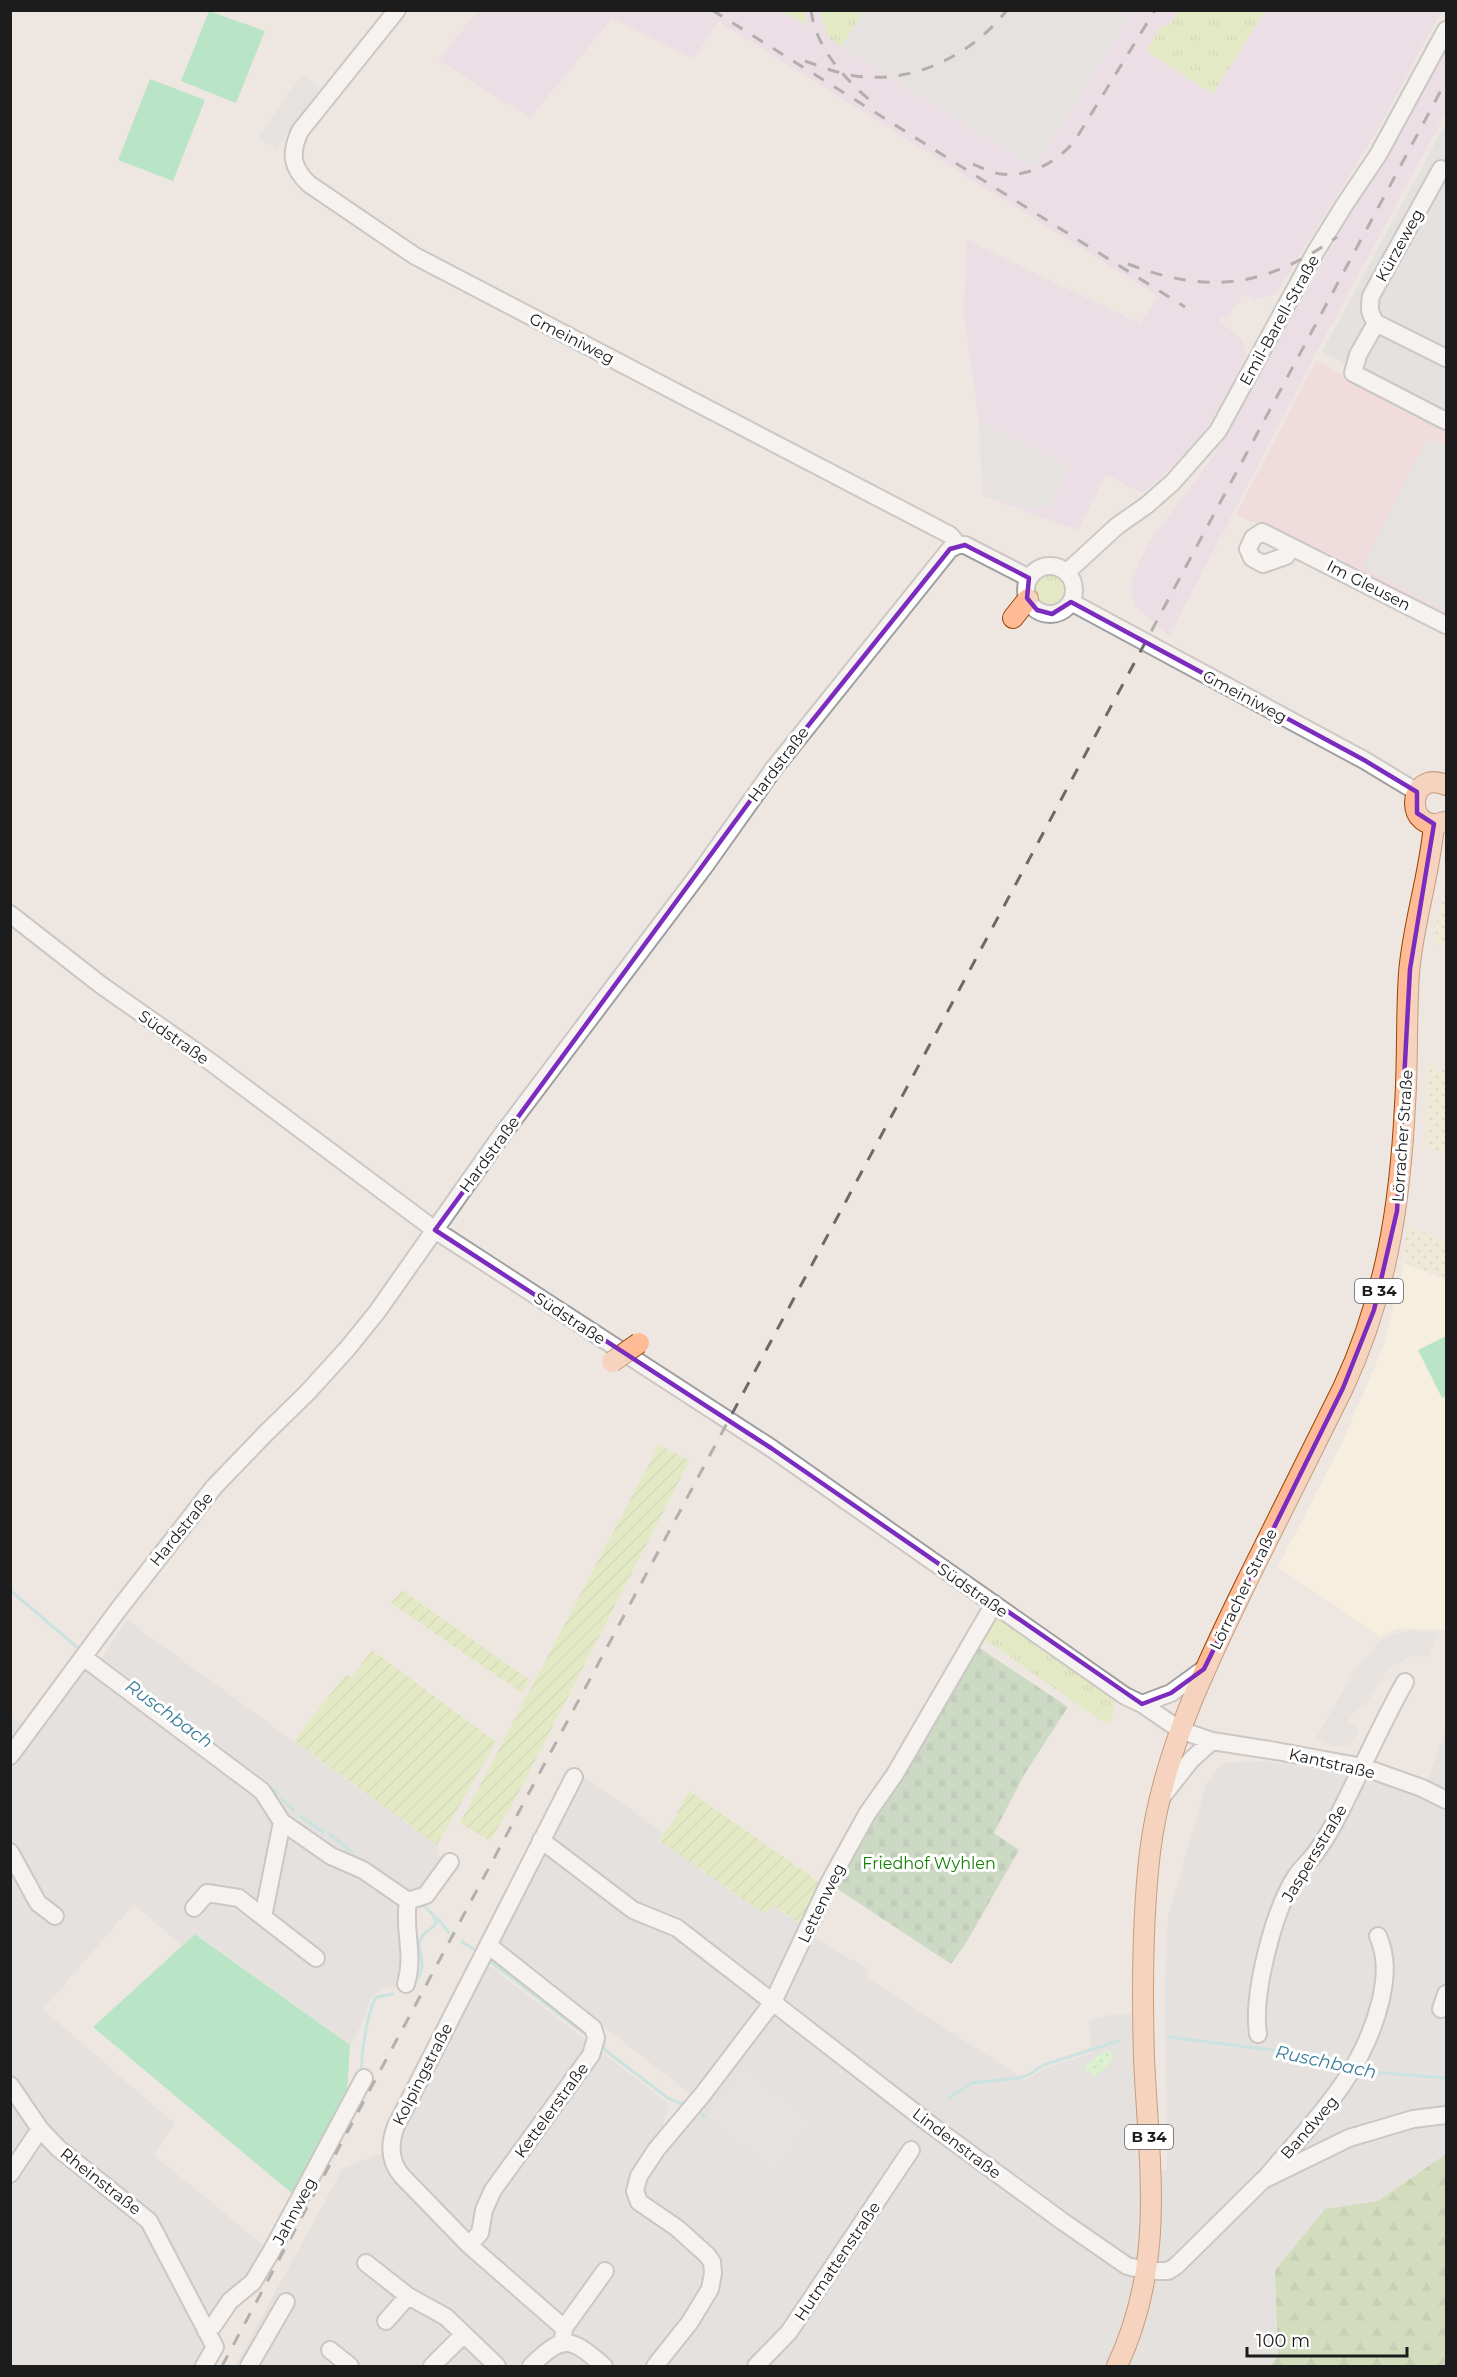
<svg xmlns="http://www.w3.org/2000/svg" width="1457" height="2377" font-family="Montserrat,sans-serif">
<defs>
<pattern id="farmland-dots" width="8" height="8" patternUnits="userSpaceOnUse" patternTransform="scale(1.5)"><rect width="8" height="8" fill="#efeacb"/><path d="M2 2h.1M6 6h.1" fill="none" stroke="#ccc8ae" stroke-width="1.8" stroke-linecap="round"/></pattern>
<pattern id="grass-tufts" width="24" height="20" patternUnits="userSpaceOnUse" patternTransform="scale(1.5)"><rect width="24" height="20" fill="#d7eca3"/><path d="M3 7l-1-3M5 7V3M7 7l1-3M15 17l-1-3M17 17v-4M19 17l1-3" fill="none" stroke="#b8ca8c"/></pattern>
<pattern id="forest-firs" width="22" height="20" patternUnits="userSpaceOnUse" patternTransform="scale(1.5)"><rect width="22" height="20" fill="#b2d093"/><path d="M5 1l3.5 6h-7zM16 11l3.5 6h-7z" fill="#98b27e"/></pattern>
<pattern id="cemetery-stones" width="16" height="16" patternUnits="userSpaceOnUse" patternTransform="scale(1.5)"><rect width="16" height="16" fill="#a3c9a1"/><path d="M2 7V4a2 2 0 0 1 4 0v3zM10 15v-3a2 2 0 0 1 4 0v3z" fill="#8cac8a"/></pattern>
<pattern id="park-dots" width="8" height="8" patternUnits="userSpaceOnUse" patternTransform="scale(1.5)"><rect width="8" height="8" fill="#c3fcba"/><path d="M2 2h.1M6 6h.1" fill="none" stroke="#a7d79f" stroke-width="1.8" stroke-linecap="round"/></pattern>
<pattern id="garden-furrows" width="10" height="10" patternUnits="userSpaceOnUse" patternTransform="scale(1.5)"><rect width="10" height="10" fill="#d7eca3"/><path d="M-1 1l2-2M0 10L10 0M9 11l2-2" fill="none" stroke="#b8ca8c"/></pattern>
</defs>
<rect width="100%" height="100%" fill="#eee7e1"/>
<path fill="#dad9d9" d="M 1446,123 L 1446,417 L 1322,352 Z
M 127,1620 L 437,1845 L 442,1864 L 425,1890 L 405,1896 L 398,1905 L 401,1911 L 404,1942 L 399,1986 L 383,1989 L 371,1997 L 362,2024 L 350,2045 L 196,1934 L 182,1946 L 134,1904 L 76,1971 L 44,2008 L 45,2011 L 175,2124 L 154,2155 L 267,2248 L 251,2279 L 221,2305 L 198,2330 L 204,2346 L 194,2366 L 11,2366 L 10,1716 L 34,1732 L 85,1668 L 93,1672 Z
M 1446,1730 L 1446,2154 L 1378,2201 L 1324,2210 L 1275,2270 L 1278,2355 L 1271,2366 L 235,2366 L 343,2168 L 380,2154 L 394,2144 L 486,1963 L 669,2104 L 663,2125 L 675,2138 L 701,2102 L 503,1949 L 500,1942 L 581,1775 L 663,1832 L 658,1840 L 766,1914 L 771,1905 L 803,1925 L 810,1935 L 869,1970 L 866,1975 L 869,1978 L 1025,2080 L 1048,2067 L 1092,2053 L 1089,2021 L 1111,2014 L 1132,2014 L 1141,2175 L 1167,2170 L 1165,1987 L 1168,1916 L 1207,1782 L 1223,1763 L 1266,1761 L 1337,1773 L 1383,1784 L 1421,1798 Z"/>
<path fill="#f1cfd5" d="M 1316,361 L 1446,428 L 1446,617 L 1273,530 L 1236,515 Z"/>
<path fill="#e7d2e8" d="M 478,10 L 1441,11 L 1382,122 L 1276,294 L 1254,300 L 1244,294 L 1229,316 L 1221,318 L 1219,321 L 1242,339 L 1246,354 L 1242,368 L 1196,446 L 1142,493 L 1106,474 L 1078,530 L 983,496 L 979,420 L 964,315 L 967,240 L 1140,324 L 1158,296 L 718,21 L 694,59 L 612,18 L 530,118 L 439,60 Z
M 1446,46 L 1446,112 L 1318,349 L 1169,636 L 1136,607 L 1132,595 L 1131,583 L 1139,563 L 1149,543 L 1215,454 L 1354,207 L 1400,134 Z"/>
<path fill="#fff7d9" d="M 1404,1263 L 1446,1280 L 1446,1630 L 1400,1628 L 1379,1636 L 1278,1567 L 1342,1443 L 1384,1345 Z"/>
<path fill="url(#farmland-dots)" d="M 1446,880 L 1446,948 L 1432,942 Z
M 1427,1062 L 1446,1070 L 1446,1155 L 1425,1148 Z
M 1408,1226 L 1446,1242 L 1446,1278 L 1402,1261 Z"/>
<path fill="url(#grass-tufts)" d="M 1178,10 L 1265,11 L 1213,94 L 1146,51 L 1162,25 L 1169,26 Z
M 782,11 L 805,11 L 807,25 Z
M 820,11 L 864,11 L 841,47 L 828,37 Z
M1034 590a16 16 0 1 1 32 0a16 16 0 1 1-32 0Z
M 1001,1615 L 1116,1701 L 1110,1724 L 1104,1723 L 984,1639 L 984,1631 L 991,1617 Z"/>
<path fill="url(#forest-firs)" d="M 1446,2154 L 1446,2366 L 1271,2366 L 1278,2355 L 1275,2270 L 1325,2209 L 1378,2201 Z"/>
<path fill="url(#cemetery-stones)" d="M 978,1647 L 1068,1707 L 1024,1775 L 994,1833 L 1019,1850 L 966,1943 L 951,1964 L 833,1886 Z"/>
<path fill="url(#park-dots)" d="M 1108,2050 L 1115,2055 L 1109,2064 L 1094,2077 L 1084,2068 L 1098,2055 Z"/>
<path fill="url(#garden-furrows)" d="M 659,1445 L 690,1460 L 520,1790 L 490,1841 L 460,1823 Z
M 402,1590 L 530,1680 L 522,1693 L 391,1603 Z
M 372,1650 L 496,1742 L 437,1845 L 294,1741 L 346,1674 L 352,1677 Z
M 689,1791 L 822,1884 L 803,1925 L 772,1905 L 765,1914 L 658,1840 L 673,1821 Z"/>
<path fill="#79e3a4" d="M 209,11 L 265,31 L 236,103 L 181,81 Z
M 150,79 L 205,100 L 173,181 L 118,160 Z
M 1446,1336 L 1446,1396 L 1442,1398 L 1418,1350 Z
M 195,1934 L 350,2045 L 347,2094 L 294,2195 L 93,2027 Z"/>
<path fill="#dcdcdc" d="M 864,10 L 1133,10 L 1133,11 L 1035,168 L 841,47 Z
M 302,75 L 320,88 L 276,150 L 258,137 Z
M 979,420 L 1070,465 L 1049,508 L 1022,506 L 983,496 Z
M 1429,437 L 1446,446 L 1446,611 L 1361,567 Z
M 1410,1630 L 1437,1634 L 1428,1657 L 1411,1656 L 1389,1668 L 1364,1707 L 1360,1705 L 1348,1721 L 1359,1730 L 1349,1746 L 1334,1747 L 1316,1738 L 1355,1670 L 1382,1639 Z
M 745,2066 L 808,2123 L 777,2170 L 708,2118 L 714,2105 Z"/>
<g fill="none" stroke-linecap="round" stroke-linejoin="round">
<path stroke="#9ededf" stroke-width="3" d="M 10,1590 L 79,1649
M 257,1777 L 277,1793
M 282,1799 L 293,1810
M 300,1816 L 323,1832
M 330,1834 L 353,1853
M 437,1918 L 449,1933
M 462,1942 L 475,1950
M 491,1962 L 585,2034
M 413,1985 C 431,1962 416,1957 420,1940 C 423,1931 432,1930 436,1923 L 434,1916 L 421,1903
M 1169,2037 L 1296,2053 L 1347,2067
M 602,2043 L 605,2050 L 669,2099 L 681,2103
M 1359,2071 L 1446,2078
M 361,2073 C 362,2051 366,2016 376,1997 L 393,1994
M 949,2098 L 971,2083 L 1018,2078 L 1028,2075 L 1044,2065 L 1118,2041
M 697,2111 L 705,2117"/>
<defs>
<path id="minor" d="M 397,10 L 300,131 C 290,153 291,167 309,184 L 415,256 L 950,535 L 958,545 L 965,545 L 1029,578
M 1441,169 L 1371,296 C 1369,308 1369,313 1376,323 L 1446,358
M 1376,323 L 1358,355 L 1353,373 L 1446,421
M 1291,547 L 1286,556 L 1263,564 L 1252,558 L 1248,549 L 1253,538 L 1262,532 L 1446,625
M1026 590a24 24 0 1 1 48 0a24 24 0 1 1-48 0Z
M 1067,572 L 1117,526 L 1147,505 L 1173,482 L 1218,431 L 1316,251 L 1345,204 L 1378,155 L 1446,30
M 1071,602 L 1364,760 L 1417,792
M 10,914 L 101,985 L 208,1060 L 435,1230 L 771,1448 L 1125,1696 L 1142,1704 L 1180,1730 L 1212,1741 L 1276,1751 L 1363,1767 L 1422,1788 L 1446,1800
M 83,1657 L 262,1791 L 282,1822 L 331,1856 L 363,1870 L 408,1901
M 1142,1704 L 1171,1693 L 1204,1669
M 10,1756 L 118,1610 L 214,1487 L 267,1432 L 307,1393 L 347,1349 L 377,1312 L 498,1140 L 704,867 L 775,767 L 950,549 L 958,545
M 1161,1798 L 1191,1760 L 1212,1741
M 282,1822 L 263,1917 L 316,1958
M 541,1840 L 633,1910 L 677,1928 L 931,2125 L 1062,2221 L 1127,2266 L 1148,2271 L 1168,2271 L 1176,2266 L 1263,2180 L 1349,2138 L 1413,2119 L 1446,2115
M 10,1852 L 38,1903 L 55,1916
M 194,1908 L 207,1893 L 239,1898 L 263,1917
M 406,1984 C 415,1953 403,1931 408,1901 L 426,1895 L 450,1862
M 1441,2009 L 1446,1994
M 1258,2034 C 1252,1993 1274,1910 1296,1876 C 1303,1866 1313,1858 1319,1848 C 1327,1837 1334,1824 1340,1812 C 1362,1769 1381,1724 1405,1682
M 10,2085 L 40,2129 L 58,2148 L 149,2221 L 215,2347 L 204,2366
M 10,2174 L 40,2129
M 1267,2176 C 1315,2120 1364,2073 1381,1999 C 1386,1976 1387,1957 1378,1936
M 469,2245 L 480,2233 L 484,2210 L 493,2190 L 591,2055 L 596,2038 L 593,2028 L 488,1945
M 366,2263 L 408,2296 L 446,2317 L 497,2366
M 386,2321 L 408,2296
M 564,2328 L 469,2245 L 402,2176 C 389,2161 389,2144 396,2126 L 574,1777
M 206,2331 L 213,2326 L 230,2301 L 253,2282 L 271,2252 L 364,2078
M 563,2339 L 564,2328 L 605,2271
M 330,2350 L 350,2366
M 249,2366 L 286,2302
M 432,2366 L 463,2335
M 531,2366 C 564,2333 571,2338 604,2366
M 655,2366 L 690,2322 L 710,2289 L 713,2273 L 712,2262 L 707,2255 L 677,2228 L 639,2202 L 635,2191 L 639,2176 L 656,2150 L 703,2094 L 773,2002 L 830,1881 L 867,1814 L 895,1774 L 994,1604
M 756,2366 L 789,2332 L 911,2150"/>
<path id="major" d="M 1013,618 L 1028,599
M 1444,822 C 1405,836 1405,768 1446,785
M 1117,2366 C 1166,2262 1149,2168 1144,2058 C 1142,1989 1142,1920 1150,1852 C 1162,1754 1206,1665 1249,1577 C 1280,1514 1311,1451 1343,1388 C 1386,1296 1400,1206 1405,1105 C 1408,1061 1406,1017 1409,973 C 1413,923 1430,874 1434,824"/>
</defs>
<use href="#minor" stroke="#a0a0a0" stroke-width="20"/>
<use href="#major" stroke="#944400" stroke-width="22"/>
<use href="#minor" stroke="#fff" stroke-width="16"/>
<use href="#major" stroke="#ffbb95" stroke-width="20"/>
<path stroke="#6a6a6a" stroke-width="3" stroke-dasharray="12 12" stroke-linecap="butt" d="M 712,10 L 1185,307
M 811,10 C 816,49 845,79 873,103
M 805,61 C 817,65 829,70 841,73 C 903,89 969,59 1007,10
M 973,164 C 982,168 992,173 1001,174 C 1030,177 1055,163 1074,142 L 1155,10
M 1128,264 C 1209,295 1266,287 1337,237
M 222,2366 L 1446,81"/>
<defs>
<path id="major-bridge" d="M 612,1362 L 639,1343"/>
</defs>
<use href="#major-bridge" stroke="#944400" stroke-width="22" stroke-linecap="butt"/>
<use href="#major-bridge" stroke="#ffbb95" stroke-width="20"/>
</g>
<path d="M0 0H1457V2377H0ZM 965,545 L 1029,578 L 1027,598 L 1037,610 L 1052,614 L 1071,602 L 1364,760 L 1417,792 L 1417,813 L 1434,824 L 1410,969 L 1397,1211 L 1374,1310 L 1343,1388 L 1204,1669 L 1171,1693 L 1142,1704 L 771,1448 L 435,1230 L 775,767 L 950,549 Z" fill="#eee7e1" fill-opacity=".55" fill-rule="evenodd"/>
<path fill="none" stroke="#7b2cbf" stroke-width="4.5" stroke-linejoin="round" d="M 965,545 L 1029,578 L 1027,598 L 1037,610 L 1052,614 L 1071,602 L 1364,760 L 1417,792 L 1417,813 L 1434,824 L 1410,969 L 1397,1211 L 1374,1310 L 1343,1388 L 1204,1669 L 1171,1693 L 1142,1704 L 771,1448 L 435,1230 L 775,767 L 950,549 Z"/>
<g text-anchor="middle" stroke-width="6" stroke-linejoin="round" paint-order="stroke">
<g fill="#fff" stroke="#606060" stroke-width="1.5">
<rect x="1355" y="1279" width="48" height="24" rx="4.5"/>
<rect x="1125" y="2125" width="48" height="24" rx="4.5"/>
</g>
<g font-size="15" font-weight="bold" fill="#1c1c1c">
<text x="1379" y="1296">B 34</text>
<text x="1149" y="2142">B 34</text>
</g>
<g font-size="16" fill="#1c1c1c" stroke="#fff">
<text transform="translate(1399 245) rotate(-61)" y="6">Kürzeweg</text>
<text transform="translate(1279 320) rotate(-61)" y="6">Emil-Barell-Straße</text>
<text transform="translate(572 338) rotate(27)" y="6">Gmeiniweg</text>
<text transform="translate(1369 585) rotate(27)" y="6">Im Gleusen</text>
<text transform="translate(1245 696) rotate(28)" y="6">Gmeiniweg</text>
<text transform="translate(778 764) rotate(-53)" y="6">Hardstraße</text>
<text transform="translate(174 1037) rotate(35)" y="6">Südstraße</text>
<text transform="translate(1402 1136) rotate(-86)" y="6">Lörracher Straße</text>
<text transform="translate(489 1154) rotate(-54)" y="6">Hardstraße</text>
<text transform="translate(570 1318) rotate(33)" y="6">Südstraße</text>
<text transform="translate(181 1529) rotate(-51)" y="6">Hardstraße</text>
<text transform="translate(1243 1589) rotate(-64)" y="6">Lörracher Straße</text>
<text transform="translate(973 1590) rotate(35)" y="6">Südstraße</text>
<text transform="translate(1332 1763) rotate(13)" y="6">Kantstraße</text>
<text transform="translate(1314 1853) rotate(-59)" y="6">Jaspersstraße</text>
<text transform="translate(821 1903) rotate(-64)" y="6">Lettenweg</text>
<text transform="translate(422 2074) rotate(-63)" y="6">Kolpingstraße</text>
<text transform="translate(551 2110) rotate(-54)" y="6">Kettelerstraße</text>
<text transform="translate(1309 2127) rotate(-49)" y="6">Bandweg</text>
<text transform="translate(957 2143) rotate(37)" y="6">Lindenstraße</text>
<text transform="translate(101 2181) rotate(38)" y="6">Rheinstraße</text>
<text transform="translate(294 2211) rotate(-62)" y="6">Jahnweg</text>
<text transform="translate(837 2261) rotate(-56)" y="6">Hutmattenstraße</text>
</g>
<g font-size="16" fill="#158005" stroke="#fff">
<text x="929" y="1869">Friedhof Wyhlen</text>
</g>
<g font-size="18" font-style="italic" fill="#3c7e99" stroke="#fff">
<text transform="translate(169 1714) rotate(36)" y="6">Ruschbach</text>
<text transform="translate(1326 2062) rotate(12)" y="6">Ruschbach</text>
</g>
</g>
<rect width="1457" height="2377" fill="none" stroke="#1c1c1c" stroke-width="24"/>
<path d="M1247 2347v9h160v-9" fill="none" stroke="#1c1c1c" stroke-width="3"/>
<text x="1256" y="2347" font-size="18" fill="#1c1c1c" stroke="#ffffff" stroke-width="4.5" paint-order="stroke">100 m</text>
</svg>
